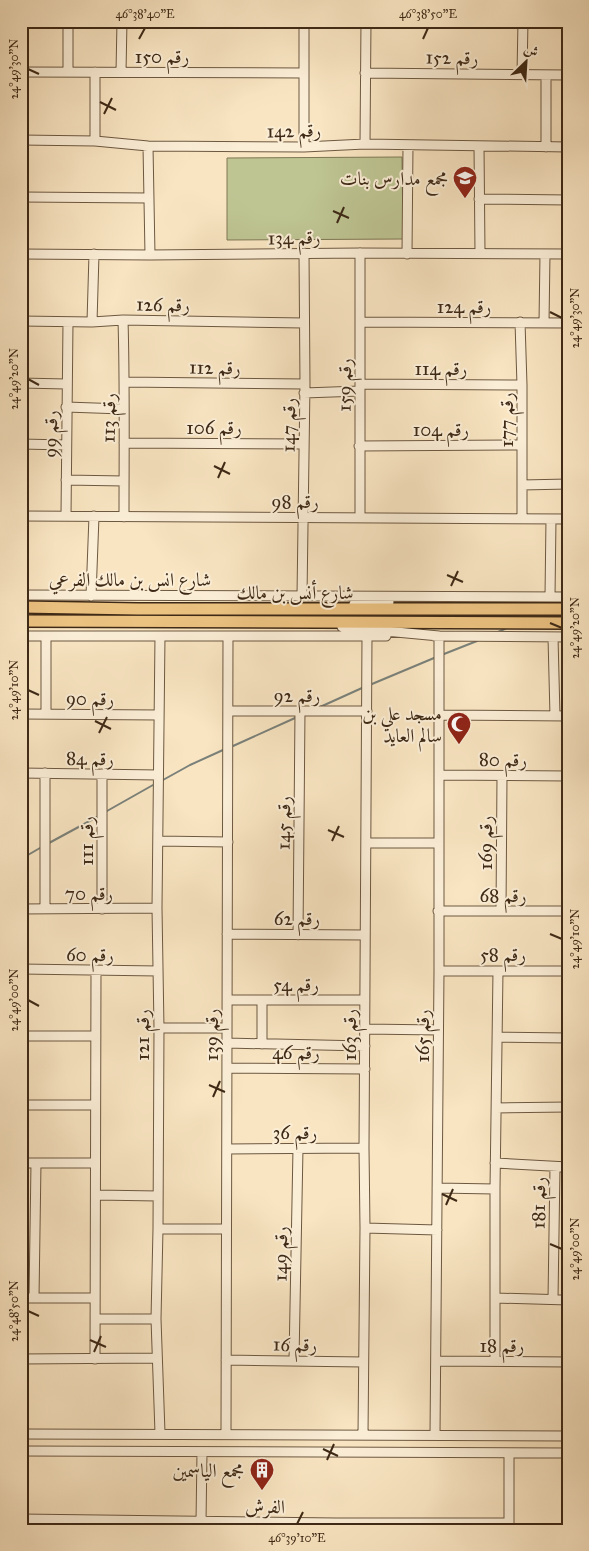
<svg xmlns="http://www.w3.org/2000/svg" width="589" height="1551" font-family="'IM FELL Great Primer',Amiri,serif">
<rect width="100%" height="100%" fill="#f9e5c2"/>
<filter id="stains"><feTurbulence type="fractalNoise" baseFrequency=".004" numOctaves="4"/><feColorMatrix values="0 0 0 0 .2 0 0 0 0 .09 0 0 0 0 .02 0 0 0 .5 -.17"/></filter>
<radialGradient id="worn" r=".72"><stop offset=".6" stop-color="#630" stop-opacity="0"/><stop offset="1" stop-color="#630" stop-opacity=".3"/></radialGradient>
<path fill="#bec593" stroke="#7e7754" d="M 402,157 L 403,239 L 227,240 L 227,158 Z"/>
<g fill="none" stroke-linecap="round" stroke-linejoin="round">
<path stroke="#7a817a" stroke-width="2" d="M 498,632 L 509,627
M 444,654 L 477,641
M 372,684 L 434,658
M 320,707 L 362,688
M 233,746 L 295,718
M 163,780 L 190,765 L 223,750
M 107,811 L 153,785
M 49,843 L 97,817
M 21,859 L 40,848"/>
<defs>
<path id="minor" d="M 21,72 L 304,73
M 68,72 L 68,21
M 121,72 L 122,21
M 365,73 L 568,75
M 522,74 L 523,21
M 21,140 L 95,141 L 148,146 L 304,147 L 365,144 L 568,147
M 95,141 L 95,72
M 365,144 L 366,21
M 148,146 L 150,255
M 479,146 L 480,253
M 304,147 L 304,21
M 546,147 L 546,75
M 21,197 L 149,198
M 479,199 L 568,200
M 21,254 L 150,255 L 360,253 L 568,254
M 407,254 L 408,145
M 123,320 C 125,386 124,451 124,517
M 21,321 L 92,322 L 123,320 L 304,323
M 92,322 L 94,254
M 361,322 L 568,323
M 520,322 L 522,385 L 522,518
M 544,323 L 545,254
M 125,382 L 305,384
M 21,383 L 66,384
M 360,384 L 522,385
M 304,393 L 360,391
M 66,407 L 123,409
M 124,443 L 304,444
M 21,444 L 66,445
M 359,446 L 522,445
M 66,480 L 124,481
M 522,485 L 568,484
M 21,516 L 568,519
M 66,516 L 68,322
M 360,518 L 360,253
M 21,595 L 568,597
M 91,596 L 94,516
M 302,596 L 305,384 L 304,253
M 550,596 L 551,519
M 354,604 L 389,602
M 342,627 L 439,636 L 439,971 L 435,1435
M 21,636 L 386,636
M 160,636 L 157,908 L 159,1028 L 158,1229 L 156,1319 L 160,1433
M 434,636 L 568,637
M 553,637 L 555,716
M 228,711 L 367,711
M 21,714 L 159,715
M 46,714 L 46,636
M 439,715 L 568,716
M 21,773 L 158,775
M 45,773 L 45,909
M 439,775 L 568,776
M 158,841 L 228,842
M 366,843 L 438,843
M 21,909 L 157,908
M 102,909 L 102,774
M 438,911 L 568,911
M 501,911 L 502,776
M 227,934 L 365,935
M 298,935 L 300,711
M 21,969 L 158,971
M 439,971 L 568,971
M 227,1000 L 365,1000
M 262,1000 L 262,1044
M 159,1028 L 227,1028
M 365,1029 L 438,1030
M 21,1036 L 96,1036
M 498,1037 L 568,1038
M 227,1043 L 365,1046
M 227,1068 L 365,1069
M 21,1105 L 95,1105
M 496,1108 L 568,1107
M 227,1149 L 364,1148
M 21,1163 L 94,1163
M 495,1163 L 568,1167
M 437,1188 L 495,1189
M 96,1195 L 158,1196
M 365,1228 L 437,1230
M 158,1229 L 226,1229
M 21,1298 L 95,1298
M 34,1298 L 36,1163
M 496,1298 L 568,1300
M 553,1299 L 555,1167
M 95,1319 L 156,1319
M 21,1359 L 157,1358
M 95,1359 L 96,970
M 226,1360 L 363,1362
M 294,1360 L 298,1148
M 436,1361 L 568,1362
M 495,1361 L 495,1189 L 498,971
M 21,1434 L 568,1436
M 226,1434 L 228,636
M 363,1435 L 365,1228 L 364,1148 L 367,636
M 21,1451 L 568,1453
M 509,1453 L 509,1530
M 21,1519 L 336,1523 L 509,1523
M 201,1522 L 202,1452
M 31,1530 L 32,1520"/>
<path id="major" d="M 21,607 L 138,609 L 568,609
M 21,621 L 568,623"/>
</defs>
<use href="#minor" stroke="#6d5841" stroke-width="11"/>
<use href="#major" stroke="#3e2916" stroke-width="14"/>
<use href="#minor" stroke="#fbeed7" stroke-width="9"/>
<use href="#major" stroke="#ecc281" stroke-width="11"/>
</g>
<path fill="none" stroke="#3e2916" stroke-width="2" d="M 139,39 L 145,28M 423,39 L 428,28M 28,69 L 39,74M 100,102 L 116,110M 104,114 L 112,98M 333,211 L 349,218M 337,223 L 344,207M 550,312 L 562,318M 28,379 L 39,385M 214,466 L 230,474M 218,478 L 225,462M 447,575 L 463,582M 451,586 L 458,571M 550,623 L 562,628M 28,690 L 39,695M 95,721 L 111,729M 99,733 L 107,717M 328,830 L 344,837M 332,841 L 339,826M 550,934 L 562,939M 28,1000 L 39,1006M 209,1085 L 225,1092M 213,1097 L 220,1081M 442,1194 L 457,1201M 446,1205 L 453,1189M 550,1244 L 562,1249M 28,1311 L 39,1316M 90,1340 L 106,1347M 94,1352 L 101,1336M 323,1449 L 338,1456M 327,1460 L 334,1444M 297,1524 L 303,1512"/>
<defs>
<symbol id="school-pin" viewBox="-11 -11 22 30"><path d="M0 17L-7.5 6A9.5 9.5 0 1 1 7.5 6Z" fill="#8f2418" stroke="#fbeed7"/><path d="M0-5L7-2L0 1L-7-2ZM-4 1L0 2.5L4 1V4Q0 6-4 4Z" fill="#fff"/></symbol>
<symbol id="mosque-pin" viewBox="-11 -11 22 30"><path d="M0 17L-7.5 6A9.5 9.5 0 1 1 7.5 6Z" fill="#8f2418" stroke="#fbeed7"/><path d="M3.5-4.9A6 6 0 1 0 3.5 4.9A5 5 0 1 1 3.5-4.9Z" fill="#fff"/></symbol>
<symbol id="building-pin" viewBox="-11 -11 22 30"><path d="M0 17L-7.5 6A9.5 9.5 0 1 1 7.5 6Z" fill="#8f2418" stroke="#fbeed7"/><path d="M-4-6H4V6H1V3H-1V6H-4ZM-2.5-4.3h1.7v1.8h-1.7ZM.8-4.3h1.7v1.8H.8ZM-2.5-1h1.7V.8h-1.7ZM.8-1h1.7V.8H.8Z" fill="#fff"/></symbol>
</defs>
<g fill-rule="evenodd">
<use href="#school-pin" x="451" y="164" width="28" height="38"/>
<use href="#mosque-pin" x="445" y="710" width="28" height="38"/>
<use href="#building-pin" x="248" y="1456" width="28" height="38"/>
</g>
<g text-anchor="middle" stroke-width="4" stroke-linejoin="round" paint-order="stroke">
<g font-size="19" fill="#3e2916" stroke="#fbeed7">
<text x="162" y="63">رقم 150</text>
<text transform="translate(452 57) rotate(1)" y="7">رقم 152</text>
<text transform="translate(294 130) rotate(-1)" y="7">رقم 142</text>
<text transform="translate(294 237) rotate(-1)" y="7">رقم 134</text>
<text transform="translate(163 304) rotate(1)" y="7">رقم 126</text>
<text x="464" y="313">رقم 124</text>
<text transform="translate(215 367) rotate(1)" y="7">رقم 112</text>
<text x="441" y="375">رقم 114</text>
<text transform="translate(344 385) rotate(-89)" y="7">رقم 159</text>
<text transform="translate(108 418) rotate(-89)" y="7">رقم 113</text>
<text transform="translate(506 420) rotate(-90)" y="7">رقم 177</text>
<text transform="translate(288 425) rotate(-89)" y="7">رقم 147</text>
<text x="214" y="434">رقم 106</text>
<text x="441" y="436">رقم 104</text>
<text transform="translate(50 434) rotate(-89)" y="7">رقم 99</text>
<text x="295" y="508">رقم 98</text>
<text x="130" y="586">شارع انس بن مالك الفرعي</text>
<text x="295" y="599">شارع أنس بن مالك</text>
<text x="297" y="702">رقم 92</text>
<text transform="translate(90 698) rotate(1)" y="7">رقم 90</text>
<text transform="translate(90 758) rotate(1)" y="7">رقم 84</text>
<text transform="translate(503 759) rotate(1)" y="7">رقم 80</text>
<text transform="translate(283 823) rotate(-89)" y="7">رقم 145</text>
<text transform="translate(86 841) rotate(-90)" y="7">رقم 111</text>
<text transform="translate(485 843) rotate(-90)" y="7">رقم 169</text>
<text x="89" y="900">رقم 70</text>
<text x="503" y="902">رقم 68</text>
<text x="297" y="925">رقم 62</text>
<text transform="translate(90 954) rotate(1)" y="7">رقم 60</text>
<text x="503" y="961">رقم 58</text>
<text x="296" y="991">رقم 54</text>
<text transform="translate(142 1035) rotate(-90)" y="7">رقم 121</text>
<text transform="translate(211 1035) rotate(-90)" y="7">رقم 139</text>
<text transform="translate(349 1035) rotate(-90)" y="7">رقم 163</text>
<text transform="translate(422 1036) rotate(-90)" y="7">رقم 165</text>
<text x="296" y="1059">رقم 46</text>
<text x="295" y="1139">رقم 36</text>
<text transform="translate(538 1203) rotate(-89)" y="7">رقم 181</text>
<text transform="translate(280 1254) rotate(-89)" y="7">رقم 149</text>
<text transform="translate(295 1344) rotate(1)" y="7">رقم 16</text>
<text x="502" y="1352">رقم 18</text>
<text transform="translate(265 1506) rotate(1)" y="7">الفرش</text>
</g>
<g font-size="19" fill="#3e2916" stroke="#fbeed7" text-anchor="end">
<text x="448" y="185">مجمع مدارس بنات</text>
<text x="442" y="720">مسجد علي بن<tspan x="442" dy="22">سالم العايد</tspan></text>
<text x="244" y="1477">مجمع الياسمين</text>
</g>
</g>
<rect width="589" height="1551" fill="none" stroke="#f9e5c2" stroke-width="55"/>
<g transform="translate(526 62) rotate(25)" stroke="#fbeed7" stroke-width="4" paint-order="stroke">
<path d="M0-4L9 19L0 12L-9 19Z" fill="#3e2916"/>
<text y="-8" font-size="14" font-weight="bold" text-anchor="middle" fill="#3e2916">ش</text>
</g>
<rect x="28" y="28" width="534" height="1496" fill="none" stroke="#3e2916" stroke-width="2"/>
<g font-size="12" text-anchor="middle" fill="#3e2916">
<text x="145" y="18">46°38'40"E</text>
<text x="428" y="18">46°38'50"E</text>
<text transform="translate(14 69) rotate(-90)" y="4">24°49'30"N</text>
<text transform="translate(575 318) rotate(-90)" y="4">24°49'30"N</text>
<text transform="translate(14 379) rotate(-90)" y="4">24°49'20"N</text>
<text transform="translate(575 628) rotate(-90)" y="4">24°49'20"N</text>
<text transform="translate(14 690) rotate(-90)" y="4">24°49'10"N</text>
<text transform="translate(575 939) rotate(-90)" y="4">24°49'10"N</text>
<text transform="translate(14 1000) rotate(-90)" y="4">24°49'00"N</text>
<text transform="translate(575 1249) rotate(-90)" y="4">24°49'00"N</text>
<text transform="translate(14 1311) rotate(-90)" y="4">24°48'50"N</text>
<text x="297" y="1542">46°39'10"E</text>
</g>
<rect width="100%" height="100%" filter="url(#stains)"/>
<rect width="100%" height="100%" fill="url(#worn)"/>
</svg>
